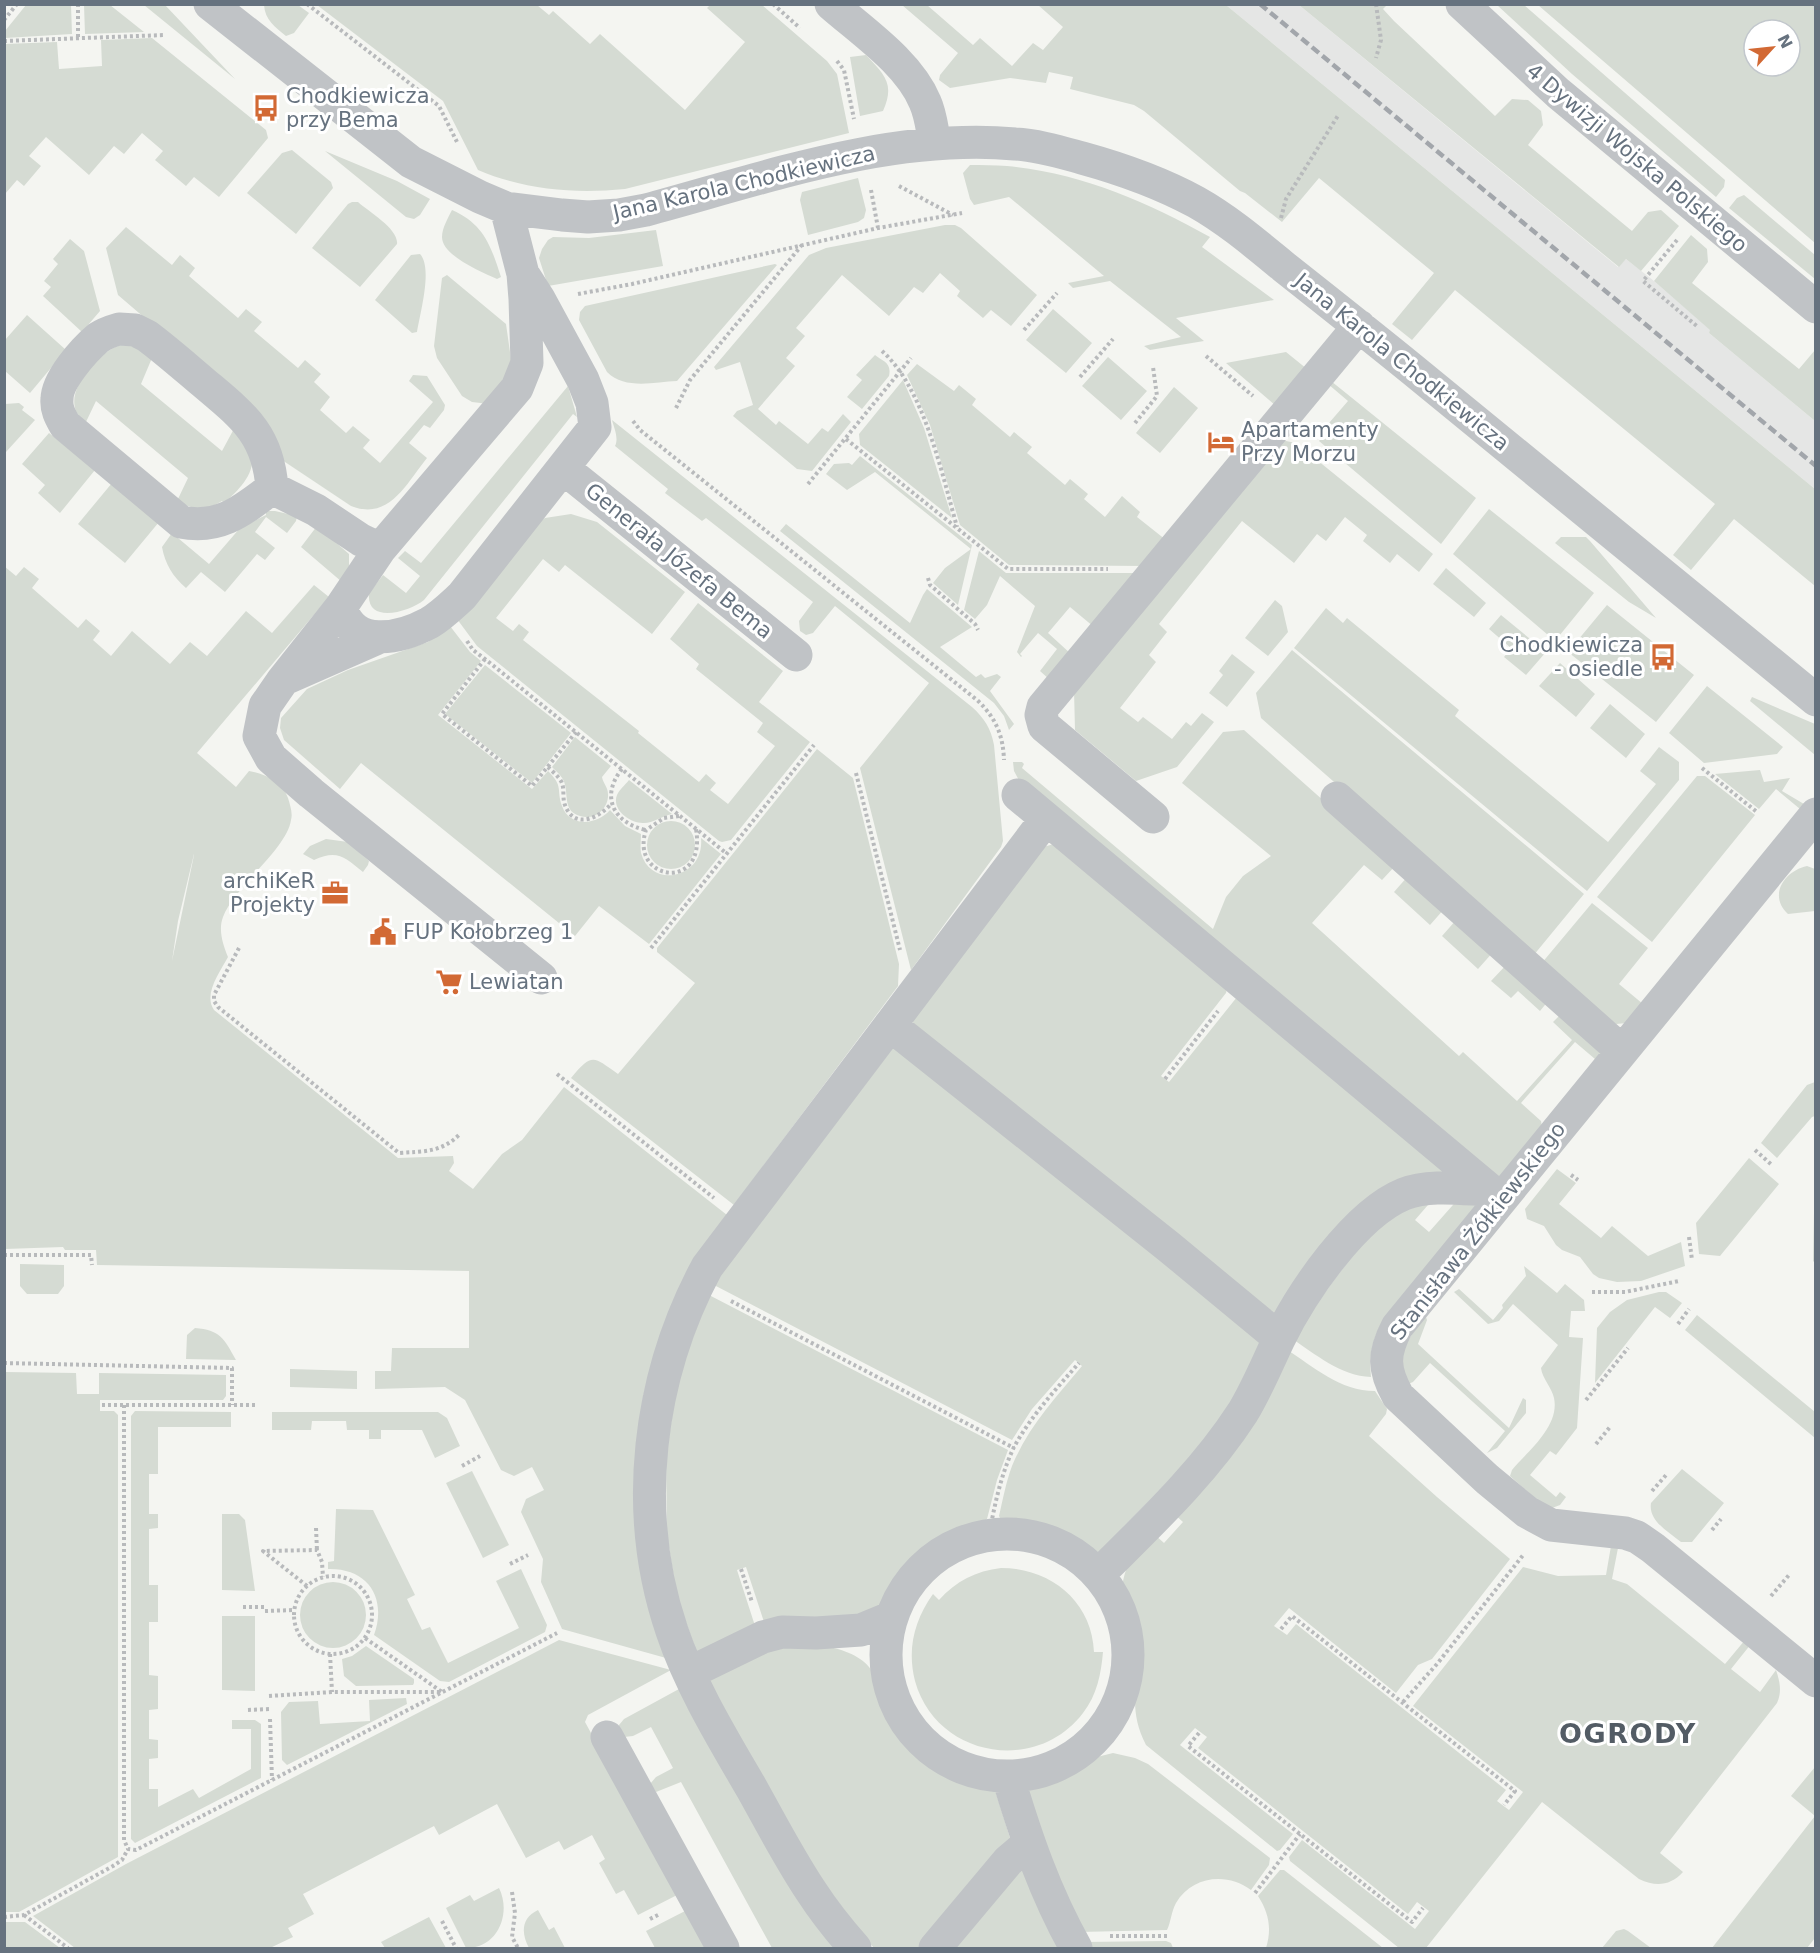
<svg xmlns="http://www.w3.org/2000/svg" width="1820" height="1953" font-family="'DejaVu Sans',sans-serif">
<rect width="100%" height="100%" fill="#f4f5f1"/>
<path fill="#e5e6e5" d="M 1226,5 L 1299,5 L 1618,267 L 1626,259 L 1654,281 L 1711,330 L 1709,333 L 1815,421 L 1815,489 Z"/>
<path fill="#d5dbd3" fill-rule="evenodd" d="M 26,5 L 71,5 L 72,34 L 5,38 L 5,31 Z
M 84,5 L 110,5 L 144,32 L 85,34 Z
M 144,5 L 165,5 L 235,79 Z
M 264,5 L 298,5 L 309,13 L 294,33 L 286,36 C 275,27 265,20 264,5 Z
M 317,5 L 537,5 L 549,15 L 553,11 L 590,44 L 600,34 L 685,110 L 745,42 L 707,8 L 710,5 L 762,5 L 827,61 L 837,74 L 849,133 L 625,189 C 575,194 525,190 478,170 L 443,101 Z
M 902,5 L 927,5 L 973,45 L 980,38 L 1012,66 L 1033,43 L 1043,50 L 1063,27 L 1038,5 L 1226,5 L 1815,489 L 1815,586 L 1734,519 L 1691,570 L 1673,555 L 1715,504 L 1455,290 L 1412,340 L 1392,324 L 1434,273 L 1319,178 L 1282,222 L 1245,193 L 1240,191 L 1144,111 L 1134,105 L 1070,89 L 1073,77 L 1049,72 L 1046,83 L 1010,78 L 950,88 L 939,80 L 940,75 L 958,53 Z
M 1299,5 L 1387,5 L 1383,9 L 1394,21 L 1495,116 L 1512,99 L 1528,100 L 1541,111 L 1543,125 L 1528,145 L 1632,231 L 1648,212 L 1661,210 L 1679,226 L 1641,271 L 1626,259 L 1619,267 Z
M 1497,5 L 1524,5 L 1725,180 L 1724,187 L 1716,197 L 1572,74 Z
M 1538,5 L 1815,5 L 1815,243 ZM 1754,30 L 1790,30 L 1790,66 L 1754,66 Z
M 152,38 L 266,130 L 268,138 L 219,197 L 194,177 L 186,186 L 155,160 L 163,151 L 142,133 L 124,154 L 114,146 L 89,175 L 46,137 L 29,156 L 41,166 L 24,186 L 17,180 L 5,194 L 5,44 L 57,42 L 59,69 L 102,66 L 101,40 Z
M 866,55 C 885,75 895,84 883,111 L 860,116 L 850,57 Z
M 292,150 L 331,182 L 333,188 L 296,234 L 247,193 L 282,153 Z
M 325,151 L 397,181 L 430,199 L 420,215 L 414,219 L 406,217 Z
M 970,165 C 982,165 995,165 1007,166 C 1080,173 1146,201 1210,237 L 1202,247 L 1274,300 L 1176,318 L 1204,341 L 1150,350 L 1144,346 L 1181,337 L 1110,281 L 1073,288 L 1068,283 L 1104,276 L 1009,197 L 974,205 L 970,199 L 963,173 Z
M 858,178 L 866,210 L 864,218 L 858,222 L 808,235 L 800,200 L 802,192 Z
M 1744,195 L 1815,255 L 1815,279 L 1729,208 L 1737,198 Z
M 352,202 L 358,202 C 369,212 399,229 397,244 L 360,287 L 312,248 L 348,204 Z
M 452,210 C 484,224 491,246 501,277 L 497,279 C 482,272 442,256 442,237 C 442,228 448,218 452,210 Z
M 945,225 L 955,225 L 961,228 L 1037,295 L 1011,326 L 991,310 L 983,318 L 957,296 L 960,291 L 940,273 L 923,293 L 914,287 L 889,316 L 842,275 L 796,328 L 805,336 L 786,358 L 795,366 L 758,409 L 776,425 L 779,421 L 808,444 L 822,428 L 828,432 L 843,414 L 851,422 L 812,471 L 797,469 L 733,416 L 737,411 L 753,405 L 740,362 L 716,370 L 714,367 L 809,255 L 826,248 Z
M 126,227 L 172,265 L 180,255 L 195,268 L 189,276 L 238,318 L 246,309 L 262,322 L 254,331 L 298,368 L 305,360 L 321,374 L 314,382 L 330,397 L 320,410 L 346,433 L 353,426 L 370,440 L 363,448 L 380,463 L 433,402 L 409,381 L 413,375 L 427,376 L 445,405 L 444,410 L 430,428 L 424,425 L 409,443 L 427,458 C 406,484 389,521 351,506 L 282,460 L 167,337 L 118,295 L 106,248 Z
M 656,230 L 663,266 L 548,286 L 539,258 L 542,249 L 548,240 L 553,237 L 589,238 Z
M 1691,235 L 1707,249 L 1708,262 L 1692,283 L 1799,369 L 1815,350 L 1815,421 L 1709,333 L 1710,330 L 1654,281 Z
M 70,239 L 84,251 L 100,311 L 82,332 L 43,296 L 51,287 L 44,281 L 58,264 L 53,259 Z
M 420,254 C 433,268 420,313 417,332 L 412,333 L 375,300 L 411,255 Z
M 775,264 L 777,265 L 677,381 C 654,382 625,390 607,372 L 579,320 L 580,312 L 585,306 Z
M 447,275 L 506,324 L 512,366 L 489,404 L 472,402 L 462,396 L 437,358 L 434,346 L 442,278 Z
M 1053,309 L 1092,343 L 1066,373 L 1026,340 Z
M 27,315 L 66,350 L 30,393 L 5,371 L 5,340 Z
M 121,345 L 133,346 L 152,358 L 141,384 L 222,451 L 236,425 C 241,435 247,445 251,455 C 257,473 236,493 224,503 L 222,501 C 206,511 192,510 177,501 L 188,478 L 96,401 L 85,424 C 82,419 76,414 75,408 C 69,385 100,351 121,345 Z
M 1286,352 L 1307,369 L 1276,406 L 1226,363 Z
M 875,355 C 882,361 892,362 889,376 L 862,409 L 847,397 L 862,380 L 856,375 Z
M 1108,357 L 1147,391 L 1121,420 L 1082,386 Z
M 917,364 L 954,391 L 959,385 L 976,399 L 972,405 L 1010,437 L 1014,432 L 1032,447 L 1027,453 L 1065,485 L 1070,479 L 1088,494 L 1084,499 L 1105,517 L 1122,496 L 1140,512 L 1137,517 L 1166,540 L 1145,566 L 1009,565 L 960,525 L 930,425 L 907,375 Z
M 903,380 L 924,428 L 952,518 L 860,445 L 859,434 Z
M 1331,381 L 1476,498 L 1441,544 L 1319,441 L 1332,425 L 1329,423 L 1348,401 L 1328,384 Z
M 568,386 L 577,417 L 573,414 L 424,600 C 409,612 366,625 369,593 L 383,575 L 406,593 L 420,576 L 398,558 L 405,551 L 421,563 Z
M 1174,387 L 1198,408 L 1160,453 L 1136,433 Z
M 19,403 L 24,407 L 22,410 L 35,420 L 6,452 L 4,451 L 5,404 Z
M 612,420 L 972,707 C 984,718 991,728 994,745 L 1003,841 L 1001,847 L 911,970 L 860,768 L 929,683 L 835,606 L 813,633 L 806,635 L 800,631 L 799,621 L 813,602 L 706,518 L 702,521 L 665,493 L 668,489 L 615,446 C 619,438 614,428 612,420 Z
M 49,433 L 95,470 L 60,513 L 38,493 L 45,485 L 22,464 Z
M 1281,440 L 1296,443 L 1433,554 L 1419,572 L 1397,554 L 1390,563 L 1363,541 L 1367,535 L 1345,517 L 1326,541 L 1317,534 L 1294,563 L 1242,521 L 1159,624 L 1167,632 L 1149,655 L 1156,662 L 1120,708 L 1138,722 L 1143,717 L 1172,739 L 1186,722 L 1191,726 L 1202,713 L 1214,722 L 1177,767 L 1136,781 L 1075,730 L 1074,690 Z
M 860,456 L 972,545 L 958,605 L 933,583 L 945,568 L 971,549 L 875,472 L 847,490 L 826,474 L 834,464 L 849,463 L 852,465 Z
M 112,483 L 159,522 L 125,563 L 78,524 Z
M 1489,509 L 1594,593 L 1555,641 L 1453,554 Z
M 266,511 L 275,511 L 297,516 L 296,521 L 287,533 L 266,517 L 255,532 L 275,548 L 265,560 L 257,554 L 225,592 L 201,572 L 186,588 C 173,577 165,564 162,547 L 172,533 L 209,564 L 240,528 L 266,515 Z
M 571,514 L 597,522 L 685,592 L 652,634 L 565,565 L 559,572 L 543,559 L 496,618 L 513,631 L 519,624 L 529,632 L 523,640 L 639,731 L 638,733 L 699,782 L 706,774 L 716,783 L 710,790 L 728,804 L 775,746 L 757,732 L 763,723 L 696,669 L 699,664 L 670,639 L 698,603 L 783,671 L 759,702 L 810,742 L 731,840 L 722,842 L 719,841 L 477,646 L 457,619 L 534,525 L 545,518 Z
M 786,524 L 910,623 L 923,595 L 927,589 L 972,627 L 940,647 L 976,677 L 981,674 L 985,678 L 997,674 L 1001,677 L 990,691 L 1014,724 L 1009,730 L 1004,716 L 994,703 L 780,531 Z
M 317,526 L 349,554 L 349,566 L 342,582 L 301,547 Z
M 1561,537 L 1586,537 L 1590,541 L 1656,618 L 1629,602 L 1555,543 Z
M 979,551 L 1006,573 L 1138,573 L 1094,627 L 1070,607 L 1048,633 L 1071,654 L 1050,680 L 1040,671 L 1057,649 L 1038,633 L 1020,654 L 1022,656 L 1021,657 L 1017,652 L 1035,606 L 1000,576 L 987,605 L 975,619 L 964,610 Z
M 4,566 L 16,576 L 24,567 L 39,579 L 32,588 L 78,628 L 86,619 L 100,631 L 93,640 L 111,656 L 132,631 L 170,664 L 190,642 L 207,656 L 246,611 L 272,633 L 314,585 L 329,597 L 197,753 L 236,787 L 249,771 C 265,774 282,781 288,798 C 290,805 293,813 291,820 C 287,849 234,887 223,917 C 218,930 223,945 228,957 C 220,972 203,994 214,1010 L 398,1158 L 453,1156 L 454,1163 L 449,1171 L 473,1189 L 502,1154 L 522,1140 L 564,1087 L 727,1215 L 659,1339 L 643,1397 L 636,1454 L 666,1658 L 562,1629 L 541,1582 L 543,1559 L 521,1512 L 526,1499 L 544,1490 L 532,1467 L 514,1476 L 501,1470 L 465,1400 L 445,1387 L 375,1389 L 375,1371 L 391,1371 L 392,1348 L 469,1348 L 469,1271 L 97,1265 L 96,1250 L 65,1250 L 63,1247 L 5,1249 ZM 194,854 L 194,855 L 172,961 L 178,921 Z
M 1446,568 L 1486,603 L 1474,617 L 1433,584 Z
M 1275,600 L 1282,606 L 1288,632 L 1268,656 L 1245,638 Z
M 1607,605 L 1694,675 L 1656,722 L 1568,652 Z
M 1326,608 L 1343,623 L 1347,618 L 1459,710 L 1455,716 L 1608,842 L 1656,784 L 1640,771 L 1659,747 L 1679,762 L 1679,780 L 1587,891 L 1294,648 Z
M 1501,615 L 1546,652 L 1526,675 L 1504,657 L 1511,648 L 1489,629 Z
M 450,626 L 470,652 L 481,661 L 438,715 L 532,789 L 548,771 C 564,787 556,789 562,806 C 570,828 597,825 610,810 L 625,826 L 641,834 C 641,840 640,847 641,853 C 651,890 705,878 701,838 L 721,854 L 649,944 L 599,906 L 575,936 L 361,763 L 340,789 L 284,740 L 280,728 L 281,718 L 307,689 L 348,670 L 428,642 Z
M 1292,650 L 1584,894 L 1533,956 L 1261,718 L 1256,693 Z
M 1232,654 L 1255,672 L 1227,707 L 1209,693 L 1223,675 L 1219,671 Z
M 1560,663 L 1595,694 L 1576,717 L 1539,686 Z
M 485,665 L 571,733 L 532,783 L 445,714 Z
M 1707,686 L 1783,747 L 1777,754 L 1704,763 L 1669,733 Z
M 1752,697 L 1815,724 L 1815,755 L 1750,701 Z
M 1610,704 L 1645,734 L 1626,758 L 1590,728 Z
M 1244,730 L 1396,865 L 1382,880 L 1364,865 L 1312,923 L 1459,1056 L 1463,1052 L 1517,1101 L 1572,1040 L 1553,1022 L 1563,1012 L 1604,1052 L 1595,1059 L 1575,1042 L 1521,1103 L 1541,1121 L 1542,1127 L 1497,1181 L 1022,786 L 1014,771 L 1013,762 L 1022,762 L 1024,764 L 1022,768 L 1213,929 L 1226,897 L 1243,876 L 1271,856 L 1182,783 L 1223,732 Z
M 575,737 L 611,766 L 602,777 C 603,783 608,787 608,794 C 609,808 595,821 580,816 C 564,811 568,798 565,785 C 564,778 557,772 552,767 Z
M 817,749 L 853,778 L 899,964 L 898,986 L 734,1205 L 571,1078 C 593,1052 593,1057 618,1074 L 695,983 L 657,952 L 657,948 Z
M 1760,770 L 1764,782 L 1790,778 L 1782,791 L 1804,804 L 1800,809 L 1776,789 L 1759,809 L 1715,774 Z
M 1697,776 L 1705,776 L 1755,815 L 1652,942 L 1597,897 Z
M 629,780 L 672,814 C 662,816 653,823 644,823 C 631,824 611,810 617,795 C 619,790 625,785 629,780 Z
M647 845a24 24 0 1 1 48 0a24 24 0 1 1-48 0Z
M 326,839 L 348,842 L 369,861 L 368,865 L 363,872 C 345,857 337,849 314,860 L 303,854 L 310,846 Z
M 1054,844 L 1227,989 L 1226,993 L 1161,1076 L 1169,1082 L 1237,997 L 1453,1170 L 1432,1177 L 1272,1316 L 913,1023 L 913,1019 L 1043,847 Z
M 1807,866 L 1815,869 L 1815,911 L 1788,914 C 1768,896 1784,871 1807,866 Z
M 1408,876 L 1445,908 L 1430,925 L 1394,892 Z
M 1592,903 L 1648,948 L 1619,984 L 1643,1004 L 1627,1023 L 1616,1024 L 1541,964 Z
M 1457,919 L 1494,951 L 1478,969 L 1442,936 Z
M 1508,963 L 1549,1000 L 1540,1011 L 1518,991 L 1511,998 L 1491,981 Z
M 896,1047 L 1263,1342 L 1216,1432 L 1096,1555 L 1091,1554 C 1064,1533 1036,1524 1002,1522 L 999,1516 C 1003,1499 1006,1482 1012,1466 C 1028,1427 1056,1397 1082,1366 L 1075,1360 L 1032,1409 L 1012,1440 L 714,1285 L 724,1270 L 892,1049 Z
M 1815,1082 L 1815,1116 L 1812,1117 L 1777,1158 L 1761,1143 L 1807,1085 Z
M 1749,1158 L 1779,1184 L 1720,1256 L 1699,1254 L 1696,1223 Z
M 1815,1165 L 1816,1263 L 1815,1263 L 1813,1261 Z
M 1557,1169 L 1576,1183 L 1559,1204 L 1601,1238 L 1612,1226 L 1648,1256 L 1681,1242 L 1685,1266 L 1641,1281 L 1617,1282 L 1599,1278 L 1593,1274 L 1580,1257 L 1562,1250 L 1556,1245 L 1544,1226 L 1527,1219 L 1525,1209 Z
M 1460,1197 L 1482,1200 L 1382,1322 C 1372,1340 1369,1357 1371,1377 C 1341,1376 1315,1354 1291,1338 L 1379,1220 L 1434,1198 L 1415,1220 L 1429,1232 Z
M 20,1264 L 64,1265 L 64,1286 L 58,1294 L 27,1294 L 20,1286 Z
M 1524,1266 L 1557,1293 L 1565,1284 L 1584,1300 L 1585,1311 L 1571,1311 L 1569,1337 L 1583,1338 L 1577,1428 L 1556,1455 L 1550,1451 L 1530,1475 L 1556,1497 L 1560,1492 L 1566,1497 L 1560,1505 L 1552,1508 L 1538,1501 L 1510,1476 L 1512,1470 C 1528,1451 1560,1426 1554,1398 C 1552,1388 1542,1378 1541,1368 L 1558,1345 L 1513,1304 L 1499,1321 L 1488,1324 L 1454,1292 L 1459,1289 L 1493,1320 L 1503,1308 L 1502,1305 L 1526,1276 Z
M 1659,1292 L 1666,1292 L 1682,1303 L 1670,1318 L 1655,1307 L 1595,1383 L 1597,1328 L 1610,1312 L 1627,1300 Z
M 709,1295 L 1008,1450 L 997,1480 L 987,1519 L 978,1527 L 943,1540 L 920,1555 L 901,1578 L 884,1606 L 877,1613 L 765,1625 L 746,1567 L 737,1570 L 756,1629 L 698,1656 L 677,1597 L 667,1535 L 666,1457 L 678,1377 Z
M 1697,1315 L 1815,1412 L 1815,1438 L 1685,1330 Z
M 1426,1317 L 1427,1320 L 1418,1344 L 1509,1428 L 1523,1398 L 1526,1400 L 1526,1413 L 1497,1448 L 1487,1453 L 1505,1431 L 1430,1363 L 1413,1382 L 1408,1384 C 1395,1352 1406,1341 1426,1317 Z
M 195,1328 C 220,1330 224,1338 236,1360 L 186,1359 L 187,1335 Z
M 1286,1349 C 1314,1367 1340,1391 1375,1391 L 1387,1409 L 1386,1414 L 1369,1436 L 1437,1497 L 1510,1559 L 1432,1659 L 1418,1665 L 1396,1693 L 1289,1608 L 1274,1626 L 1287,1635 L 1296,1624 L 1506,1790 L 1497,1801 L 1509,1810 L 1523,1792 L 1413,1706 L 1523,1567 L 1558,1576 L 1606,1575 L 1611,1546 L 1618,1548 L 1612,1579 L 1627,1584 L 1725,1664 L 1745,1640 L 1751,1644 L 1731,1669 L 1760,1692 L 1776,1670 C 1780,1682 1782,1692 1777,1703 L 1660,1853 L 1683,1872 C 1670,1886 1656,1887 1639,1879 L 1542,1802 L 1426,1948 L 1399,1948 L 1290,1861 L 1289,1857 L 1302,1840 L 1415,1929 L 1429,1911 L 1417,1902 L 1408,1914 L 1198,1748 L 1207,1737 L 1195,1728 L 1180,1745 L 1293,1834 L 1280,1850 L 1277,1851 L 1146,1745 C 1124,1702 1143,1678 1137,1636 C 1135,1624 1121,1595 1122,1588 C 1126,1559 1135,1554 1154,1534 L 1164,1543 L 1183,1522 L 1173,1513 Z
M 290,1369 L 357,1371 L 357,1389 L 290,1387 Z
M 5,1372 L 76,1373 L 77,1394 L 99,1394 L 99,1373 L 226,1375 L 226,1396 L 223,1400 L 100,1400 L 100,1411 L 114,1411 L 118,1415 L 118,1857 L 19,1912 L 4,1912 Z
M 135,1411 L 231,1412 L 231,1427 L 158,1427 L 158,1474 L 149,1474 L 149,1514 L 158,1514 L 158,1528 L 149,1529 L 149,1585 L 158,1585 L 158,1622 L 149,1622 L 149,1675 L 158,1676 L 158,1709 L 149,1710 L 149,1739 L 158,1740 L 158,1758 L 149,1759 L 149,1789 L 158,1789 L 158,1807 L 193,1789 L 199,1798 L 251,1769 L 251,1729 L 232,1729 L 232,1720 L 255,1720 L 261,1724 L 261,1778 L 135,1843 L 131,1839 L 131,1416 Z
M 272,1412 L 438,1412 L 447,1418 L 460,1446 L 435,1458 L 422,1430 L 381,1430 L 381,1439 L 369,1439 L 369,1430 L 347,1430 L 346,1421 L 312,1421 L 311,1430 L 272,1430 Z
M 1682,1469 L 1724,1503 L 1692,1542 L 1681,1542 C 1669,1532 1648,1521 1651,1503 Z
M 472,1471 L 509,1545 L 483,1558 L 446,1483 Z
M 336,1509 L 373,1510 L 415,1595 L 407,1599 L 422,1630 L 430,1627 L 448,1663 L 519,1628 L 496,1581 L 521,1569 L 547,1625 L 545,1632 L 449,1682 L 440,1681 L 374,1635 C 387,1599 369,1568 328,1569 L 328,1562 L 334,1561 Z
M 222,1514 L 239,1514 L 245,1520 L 255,1591 L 222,1590 Z
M 1001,1568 C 1050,1568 1092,1601 1094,1652 L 1103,1652 C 1101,1674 1097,1695 1083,1713 C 1036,1775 936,1757 915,1681 C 907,1649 914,1621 933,1594 L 939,1600 C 956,1581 976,1571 1001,1568 Z
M300 1615a33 33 0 1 1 66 0a33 33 0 1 1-66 0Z
M 222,1616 L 255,1616 L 255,1691 L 222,1690 Z
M 559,1640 L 671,1670 L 588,1715 L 585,1722 L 679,1894 L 638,1915 L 624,1890 L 616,1894 L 599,1863 L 605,1859 L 592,1835 L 564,1850 L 559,1841 L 526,1858 L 497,1804 L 439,1835 L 434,1826 L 303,1894 L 314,1914 L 288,1928 L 293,1937 L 270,1948 L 75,1948 L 33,1916 L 126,1864 Z
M 773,1645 C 790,1645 808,1643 824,1646 C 838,1648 860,1655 869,1667 C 878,1677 880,1693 885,1705 C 894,1729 913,1752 934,1765 C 953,1778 973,1780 994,1787 L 1011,1841 L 929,1948 L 874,1948 C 811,1875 767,1786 720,1702 L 707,1676 Z
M 366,1646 L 414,1679 L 414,1683 L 413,1685 L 356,1686 L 344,1676 L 342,1659 L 352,1656 Z
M 679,1689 L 835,1948 L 772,1948 L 681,1782 L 656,1792 L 650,1784 L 656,1777 L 673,1768 L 651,1727 L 633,1736 L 624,1737 L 619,1732 L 619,1725 L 624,1719 Z
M 406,1698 L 407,1704 L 287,1765 L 282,1760 L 281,1712 L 289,1702 L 318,1701 L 320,1724 L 370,1721 L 369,1700 Z
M 1113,1753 L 1135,1758 L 1148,1764 L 1270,1858 L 1269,1865 L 1251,1890 C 1227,1872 1192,1876 1176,1903 C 1171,1912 1171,1922 1167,1930 L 1079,1932 L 1026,1789 L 1031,1784 L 1062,1775 L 1085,1760 Z
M 1815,1767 L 1815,1938 L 1807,1948 L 1712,1948 L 1815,1816 L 1791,1796 Z
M 1019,1863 L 1063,1948 L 942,1948 Z
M 1280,1870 L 1284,1870 L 1383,1948 L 1266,1948 C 1272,1929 1269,1913 1258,1896 Z
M 499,1888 C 512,1914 497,1949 466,1948 L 446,1908 L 470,1895 L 474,1901 Z
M 538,1910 L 549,1930 L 554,1927 L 565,1948 L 529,1948 C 521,1933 521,1918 538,1910 Z
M 687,1910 L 708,1948 L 655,1948 L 646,1931 Z
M 429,1917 L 446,1948 L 385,1948 L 381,1942 Z
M 5,1922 L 25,1922 L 60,1948 L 5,1948 Z
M 1624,1929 L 1628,1931 L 1651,1948 L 1602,1948 L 1616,1931 Z
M 1166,1941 L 1171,1943 L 1173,1948 L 1088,1948 L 1084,1942 Z"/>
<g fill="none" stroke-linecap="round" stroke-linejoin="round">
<path stroke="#b8babc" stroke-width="4" stroke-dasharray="3 3" stroke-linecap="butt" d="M 78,4 L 78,38
M 307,4 L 439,106 L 457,142
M 773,4 L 800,28
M 1376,4 L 1381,40 L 1376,58
M 4,20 L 17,4
M 4,41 L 165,35
M 837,61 L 844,70 L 854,119
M 899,186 L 953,215
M 871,190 L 878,228
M 1281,218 L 1286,199 L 1339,114
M 1677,240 L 1643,281 L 1698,327
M 578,294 L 632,284 L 878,228 L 962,213
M 1024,330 L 1057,293
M 882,351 C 924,388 942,474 957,527
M 1206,356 L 1253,396
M 1080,377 L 1113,339
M 676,408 L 690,380 L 802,245
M 633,421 L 640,430 L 977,700 C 996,718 1003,735 1004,760
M 1135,423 L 1157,396 L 1153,367
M 846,439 L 1008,569 L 1108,569
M 808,484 L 911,358
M 928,578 L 930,585 L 975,624 L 978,630
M 467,641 L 473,650 L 485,659 L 726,853
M 485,659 L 442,714 L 532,786 L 576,732
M 548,767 C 552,771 558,776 561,781 C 565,788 562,798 565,805 C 574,830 599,818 611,804
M 1702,768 L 1757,812
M 622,769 C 600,796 613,823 646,830
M 856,773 L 900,950
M 679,816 L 664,818 L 646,830 C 629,881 707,893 696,829
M 239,948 L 214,995 L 214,1001 L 218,1007 L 399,1153 C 424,1151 441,1153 460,1134
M 651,948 L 814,745
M 557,1074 L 714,1198
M 1165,1079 L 1218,1011
M 1755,1150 L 1772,1165
M 1571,1175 L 1578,1180
M 1689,1237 L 1692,1260
M 4,1255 L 91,1255 L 92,1265
M 1592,1292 L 1625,1292 L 1679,1281
M 731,1301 L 1014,1448
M 1678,1324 L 1689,1309
M 4,1363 L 232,1368 L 232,1405
M 1586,1400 L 1628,1348
M 102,1405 L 255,1405
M 124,1405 L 124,1840 L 128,1849 L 136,1850 L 557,1633
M 1596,1444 L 1610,1427
M 462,1466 L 480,1456
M 1652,1491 L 1667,1474
M 316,1528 L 317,1550
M 1712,1530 L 1721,1519
M 989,1536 C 994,1507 1001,1474 1014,1447 C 1031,1416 1056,1389 1079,1363
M 510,1564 L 528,1555
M 741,1569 L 752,1602
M294 1615a39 39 0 1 1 78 0a39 39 0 1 1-78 0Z
M 307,1586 L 263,1551 L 317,1550 L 322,1562 L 323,1577
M 1771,1596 L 1789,1575
M 243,1607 L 265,1607
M 265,1611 L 294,1610
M 1281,1629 L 1292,1616 L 1515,1791 L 1504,1805
M 330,1654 L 332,1692
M 269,1696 L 332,1692 L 442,1692 L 365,1638
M 1403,1702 L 1437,1664 L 1524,1554
M 248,1710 L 270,1709
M 270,1719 L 272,1780
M 1199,1733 L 1188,1746 L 1412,1922 L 1423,1908
M 512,1892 L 515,1913 L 512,1937 L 518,1948
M 1255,1893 L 1300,1834
M 24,1915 L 68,1948
M 4,1917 L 24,1915 L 113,1866 L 122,1860 L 128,1849
M 650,1919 L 660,1914
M 442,1921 L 456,1948
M 1110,1936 L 1169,1936"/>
<path stroke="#c0c3c6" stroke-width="33" d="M 210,4 L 411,162 L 480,197 L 506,208 L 562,215 L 588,217 L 619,215 L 646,210 C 765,178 890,133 1015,144 C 1037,145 1060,152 1082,158 C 1122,169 1159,182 1196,202 C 1228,220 1256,244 1284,267 C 1327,301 1370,335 1413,370 C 1547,480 1682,589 1816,700
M 831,4 C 863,32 909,63 925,102 C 931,115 932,130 935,143
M 1462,4 L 1558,93 L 1816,307
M 506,208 L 523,274 L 525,299 L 527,363 L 517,388 L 380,549 L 341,607 C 353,649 399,639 429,623 C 441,616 451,606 462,596 L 595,427 L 592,403 L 583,380 L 539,299 L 523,274
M 119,329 L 135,330 L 147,336 C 167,351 185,367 204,383 C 243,416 268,434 272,488 C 243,510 220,530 181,522 L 65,425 C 60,416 56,409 57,399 C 57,380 84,350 98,338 C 105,333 112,331 119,329 Z
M 563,468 L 796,655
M 272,488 L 316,510 L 361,540 L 380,549
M 341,607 L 283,680 L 265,706 L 259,736 L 271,758 L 311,793 L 541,978
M 287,678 L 378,638
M 1018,795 L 1490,1190
M 1337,798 L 1622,1051
M 1816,814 L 1397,1327 C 1383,1354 1383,1369 1398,1396 L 1487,1479 L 1527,1512 L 1551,1525 L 1625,1533 L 1637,1537 L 1653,1548 L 1816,1681
M 1153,817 L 1044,726 L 1041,715 L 1043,707 L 1359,326
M 890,1025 L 1169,1247 L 1279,1338
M886 1655a121 121 0 1 1 242 0a121 121 0 1 1-242 0Z
M 1098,1575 C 1149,1524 1203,1474 1243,1412 C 1257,1389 1267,1364 1279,1339 C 1302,1292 1355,1214 1404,1194 C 1429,1184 1463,1189 1490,1190
M 689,1673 L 763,1637 L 782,1632 L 816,1633 L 861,1630 L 890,1618
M 607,1737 L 723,1948
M 1008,1777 C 1026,1837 1045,1893 1076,1948
M 855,1948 C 839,1930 824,1911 811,1891 C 789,1858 771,1823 752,1789 C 723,1739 690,1685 672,1631 C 631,1511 648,1377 707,1267 L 1046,819
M 935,1948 L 1008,1861 L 1028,1844"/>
<path stroke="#a2a6ab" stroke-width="4.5" stroke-dasharray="9 4.5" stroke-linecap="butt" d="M 1260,4 L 1816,466"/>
</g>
<defs>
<symbol id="bus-bare" viewBox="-9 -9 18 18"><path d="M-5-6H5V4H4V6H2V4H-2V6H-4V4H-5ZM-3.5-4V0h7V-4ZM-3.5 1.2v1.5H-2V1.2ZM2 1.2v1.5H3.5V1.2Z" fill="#d26934" stroke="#fff" stroke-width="2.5" paint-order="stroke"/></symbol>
<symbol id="hotel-bare" viewBox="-9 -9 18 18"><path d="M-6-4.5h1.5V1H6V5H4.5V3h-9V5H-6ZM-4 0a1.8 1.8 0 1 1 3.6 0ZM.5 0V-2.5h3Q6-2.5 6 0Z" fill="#d26934" stroke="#fff" stroke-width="2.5" paint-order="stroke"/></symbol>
<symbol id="office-bare" viewBox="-9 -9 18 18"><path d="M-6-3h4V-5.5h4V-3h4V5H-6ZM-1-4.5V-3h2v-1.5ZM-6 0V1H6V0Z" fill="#d26934" stroke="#fff" stroke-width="2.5" paint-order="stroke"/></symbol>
<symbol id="civic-bare" viewBox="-9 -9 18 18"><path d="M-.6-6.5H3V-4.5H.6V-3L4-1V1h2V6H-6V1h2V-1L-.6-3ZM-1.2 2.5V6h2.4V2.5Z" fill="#d26934" stroke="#fff" stroke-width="2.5" paint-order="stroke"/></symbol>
<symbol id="supermarket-bare" viewBox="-9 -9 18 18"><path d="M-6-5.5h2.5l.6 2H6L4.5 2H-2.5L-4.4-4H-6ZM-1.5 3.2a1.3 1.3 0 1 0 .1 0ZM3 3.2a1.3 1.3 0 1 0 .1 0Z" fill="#d26934" stroke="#fff" stroke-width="2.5" paint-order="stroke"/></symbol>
</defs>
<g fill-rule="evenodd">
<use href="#bus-bare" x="247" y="89" width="38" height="38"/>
<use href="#hotel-bare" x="1202" y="423" width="38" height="38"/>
<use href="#bus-bare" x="1644" y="638" width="38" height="38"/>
<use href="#office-bare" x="316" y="874" width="38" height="38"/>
<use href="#civic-bare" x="364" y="913" width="38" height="38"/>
<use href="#supermarket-bare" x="430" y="963" width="38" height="38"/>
</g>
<g text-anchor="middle" stroke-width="6" stroke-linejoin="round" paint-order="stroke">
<g font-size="21" fill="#66727f" stroke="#fff" text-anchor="start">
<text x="286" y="103">Chodkiewicza<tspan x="286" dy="24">przy Bema</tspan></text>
<text x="1241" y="437">Apartamenty<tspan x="1241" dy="24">Przy Morzu</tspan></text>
<text x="1643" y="652" text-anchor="end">Chodkiewicza<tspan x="1643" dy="24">- osiedle</tspan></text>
<text x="315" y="888" text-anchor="end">archiKeR<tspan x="315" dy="24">Projekty</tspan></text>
<text x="403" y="939">FUP Kołobrzeg 1</text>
<text x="469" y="989">Lewiatan</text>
</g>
<g font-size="21" fill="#66727f" stroke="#fff">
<text transform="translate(1637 158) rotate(40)" y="7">4 Dywizji Wojska Polskiego</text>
<text transform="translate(744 183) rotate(-13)" y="7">Jana Karola Chodkiewicza</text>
<text transform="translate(1402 362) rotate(39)" y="7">Jana Karola Chodkiewicza</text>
<text transform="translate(679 561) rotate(39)" y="7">Generała Józefa Bema</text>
<text transform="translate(1478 1231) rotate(-52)" y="7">Stanisława Żółkiewskiego</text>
</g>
<g font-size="27" font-weight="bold" letter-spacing="1.5" fill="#535c65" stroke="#fff">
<text x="1628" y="1743">OGRODY</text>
</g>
</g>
<rect width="1820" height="1953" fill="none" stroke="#66727f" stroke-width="12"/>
<g transform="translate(1772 48) rotate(63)"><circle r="28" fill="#ffffff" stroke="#c2c7cc" stroke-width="1.5"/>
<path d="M0-4.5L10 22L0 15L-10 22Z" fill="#d26934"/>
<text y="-9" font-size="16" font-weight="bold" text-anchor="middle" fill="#66727f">N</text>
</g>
</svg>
